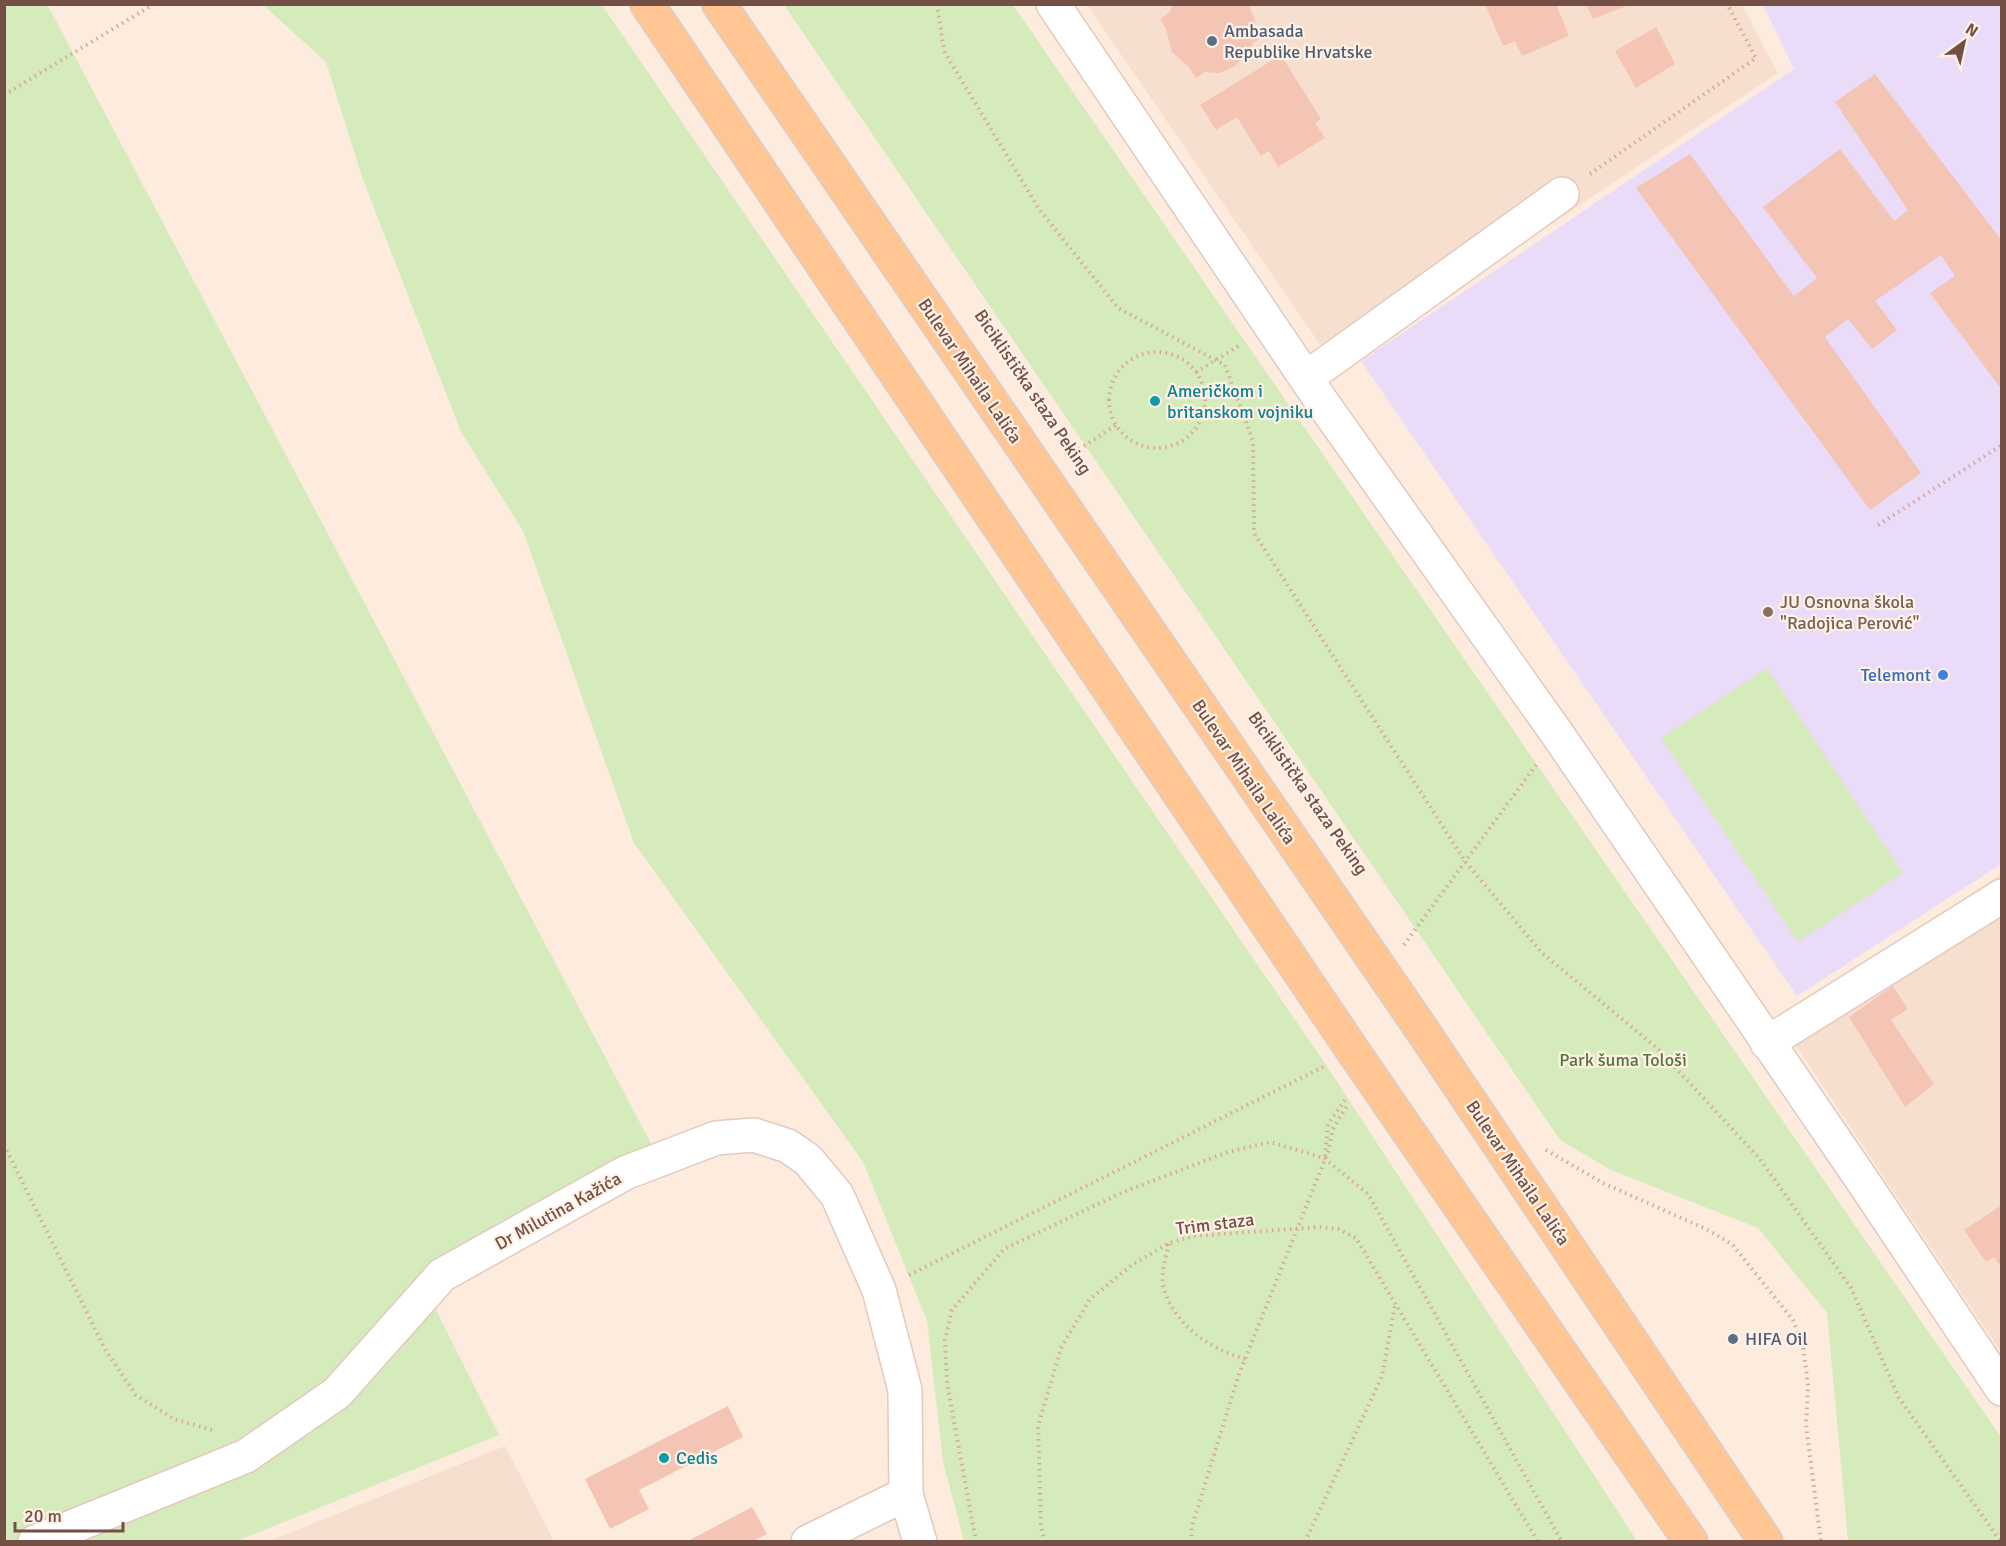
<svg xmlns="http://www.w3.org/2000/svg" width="2006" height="1546" font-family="Signika,sans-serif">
<rect width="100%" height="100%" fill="#fdecde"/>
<path fill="#f7dfcf" d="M 1087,5 L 1742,5 L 1778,73 L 1336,368 Z
M 2001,874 L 2001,1352 L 1780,1022 Z
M 505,1446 L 554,1541 L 269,1541 Z"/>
<path fill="#eadbf9" d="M 1763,5 L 2001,5 L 2001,864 L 1797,996 L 1361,361 L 1794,69 Z"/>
<path fill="#d6ebbc" d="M 47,4 L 664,1168 L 423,1284 L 499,1435 L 237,1541 L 5,1542 L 4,5 Z
M 263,5 L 602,5 L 1328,1068 L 1637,1541 L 964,1541 L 943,1462 L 927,1321 L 863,1162 L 634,843 L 523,531 L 461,432 L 362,177 L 326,62 Z
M 784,5 L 1013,5 L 2001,1437 L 2001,1541 L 1848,1541 L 1827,1313 L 1758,1228 L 1611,1170 L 1560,1140 Z
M 1767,668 L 1903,873 L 1798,942 L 1661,738 Z"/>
<path fill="#f4c4b4" d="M 1173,4 L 1248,4 L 1255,20 L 1255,32 L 1259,39 L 1253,43 L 1248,53 L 1234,67 L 1219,73 L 1205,72 L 1196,78 L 1189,67 L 1172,52 L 1166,29 L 1160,19 L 1169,13 Z
M 1485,4 L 1556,4 L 1569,36 L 1522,56 L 1515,41 L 1503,46 Z
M 1586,4 L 1629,4 L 1629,5 L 1593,19 Z
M 1656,27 L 1675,64 L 1636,88 L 1615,51 Z
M 1281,55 L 1321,119 L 1315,123 L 1325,138 L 1278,167 L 1269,151 L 1261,156 L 1237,117 L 1216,130 L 1200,105 Z
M 1875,74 L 2002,241 L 2002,390 L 1930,293 L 1955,276 L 1941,255 L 1875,301 L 1897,330 L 1872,349 L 1848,319 L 1825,337 L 1921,473 L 1870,510 L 1636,188 L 1690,154 L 1794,296 L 1817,278 L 1763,207 L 1840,149 L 1894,221 L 1908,210 L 1835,102 Z
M 1893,986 L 1908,1009 L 1891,1020 L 1934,1084 L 1905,1107 L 1849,1017 Z
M 2002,1205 L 2002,1268 L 1994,1257 L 1986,1262 L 1964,1230 Z
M 728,1406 L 743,1437 L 639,1490 L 649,1509 L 610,1529 L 585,1479 Z
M 752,1507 L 767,1534 L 752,1542 L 686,1542 Z"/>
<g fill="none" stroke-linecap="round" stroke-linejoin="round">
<defs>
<path id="minor" d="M 1053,4 L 1324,405 L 1558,735 L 1858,1174 L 2002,1389
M 1306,378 L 1562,194
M 1767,1043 L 2002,896
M 35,1542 L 246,1456 L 337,1393 L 442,1275 L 625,1173 L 716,1138 L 754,1135 L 788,1146 L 808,1160 L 837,1195 L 879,1290 L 905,1390 L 906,1494 L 920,1542
M 808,1542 L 906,1494"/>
<path id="major" d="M 647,4 L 1353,1051 L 1691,1542
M 719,4 L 1420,1027 L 1766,1542"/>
</defs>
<use href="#minor" stroke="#e3c9bd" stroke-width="36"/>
<use href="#major" stroke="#d8cecb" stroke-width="36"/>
<path stroke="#d8a798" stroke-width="4" stroke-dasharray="1.5 4.5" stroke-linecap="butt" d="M 937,4 L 944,51 L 1039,209 L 1118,308 L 1225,365 L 1253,441 L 1254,533 L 1465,861 L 1542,953 L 1657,1048 L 1760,1159 L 1851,1288 L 1899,1398 L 2001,1542
M 4,95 L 154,4
M 1590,174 L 1756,58 L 1727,4
M1109 400a48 48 0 1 1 96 0a48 48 0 1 1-96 0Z
M 1196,372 L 1242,344
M 1069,456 L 1116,425
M 1878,525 L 2002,445
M 1404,945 L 1536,765
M 4,1145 L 106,1351 L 136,1395 L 174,1419 L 212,1430
M 1546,1150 L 1603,1183 L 1706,1229 L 1732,1244 L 1793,1320 L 1803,1346 L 1808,1385 L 1806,1425 L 1821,1542
M 1325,1156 L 1328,1124 L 1345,1100
M 1169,1244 C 1166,1256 1161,1272 1163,1285 C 1171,1322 1210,1350 1245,1359
M 909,1275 L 1323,1067
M 976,1542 L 947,1383 L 945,1340 L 952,1310 L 1004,1249 L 1121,1193 L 1228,1152 L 1270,1142 L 1324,1158 L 1368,1194 L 1562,1542
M 1045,1542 L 1041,1527 L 1038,1426 L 1061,1348 L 1090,1299 L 1132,1265 L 1169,1243 L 1195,1236 L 1318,1227 L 1338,1229 L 1356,1238 L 1538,1542
M 1191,1542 L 1192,1526 L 1239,1374 L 1328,1152 L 1333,1129 L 1348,1104
M 1305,1542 L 1382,1376 L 1395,1305"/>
<use href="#minor" stroke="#fff" stroke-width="33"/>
<use href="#major" stroke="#ffc693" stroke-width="33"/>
</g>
<g fill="#5c6f8a" stroke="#fff1e5" stroke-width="2">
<circle cx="1212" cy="41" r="6"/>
<circle cx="1733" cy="1339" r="6"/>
</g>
<g fill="#0f9aa8" stroke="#fff1e5" stroke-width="2">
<circle cx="1155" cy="401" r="6"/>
<circle cx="664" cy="1458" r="6"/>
</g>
<circle fill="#8d6e63" stroke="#fff1e5" stroke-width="2" cx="1768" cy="612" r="6"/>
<circle fill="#3f7fe0" stroke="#fff1e5" stroke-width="2" cx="1943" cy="675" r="6"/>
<g text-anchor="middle" stroke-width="4.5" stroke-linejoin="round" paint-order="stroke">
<g font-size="18" fill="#4e5e75" stroke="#fff1e5" text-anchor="start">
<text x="1224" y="37">Ambasada<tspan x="1224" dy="21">Republike Hrvatske</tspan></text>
<text x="1745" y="1345">HIFA Oil</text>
</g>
<g font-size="18" fill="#744f45" stroke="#fff1e5">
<text transform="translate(970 371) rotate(56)" y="6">Bulevar Mihaila Lalića</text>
<text transform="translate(1033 392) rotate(56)" y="6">Biciklistička staza Peking</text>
<text transform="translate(1244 772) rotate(56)" y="6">Bulevar Mihaila Lalića</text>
<text transform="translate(1308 793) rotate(55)" y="6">Biciklistička staza Peking</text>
<text transform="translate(1518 1173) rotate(56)" y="6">Bulevar Mihaila Lalića</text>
<text transform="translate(558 1211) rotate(-29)" y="6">Dr Milutina Kažića</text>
<text transform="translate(1215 1224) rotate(-7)" y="6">Trim staza</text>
</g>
<g font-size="18" fill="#0d838f" stroke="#fff1e5" text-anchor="start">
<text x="1167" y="397">Američkom i<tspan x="1167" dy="21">britanskom vojniku</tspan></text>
<text x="676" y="1464">Cedis</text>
</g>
<g font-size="18" fill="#785e54" stroke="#fff1e5" text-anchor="start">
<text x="1780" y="608">JU Osnovna škola<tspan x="1780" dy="21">"Radojica Perović"</tspan></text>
</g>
<g font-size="18" fill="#366cbe" stroke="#fff1e5" text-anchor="end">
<text x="1931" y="681">Telemont</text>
</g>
<g font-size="18" fill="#55753b" stroke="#fff1e5">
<text x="1623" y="1066">Park šuma Tološi</text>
</g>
</g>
<rect width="2006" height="1546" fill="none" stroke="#744f45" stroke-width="12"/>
<g transform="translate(1964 42) rotate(33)" stroke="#fff1e5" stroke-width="4.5" paint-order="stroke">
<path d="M0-4.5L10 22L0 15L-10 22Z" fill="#744f45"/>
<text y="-9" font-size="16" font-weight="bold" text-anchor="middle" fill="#744f45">N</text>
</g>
<path d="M15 1522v9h108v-9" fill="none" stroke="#744f45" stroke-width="3"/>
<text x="24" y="1522" font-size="18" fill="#744f45" stroke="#fff1e5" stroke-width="4.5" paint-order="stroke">20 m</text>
</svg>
